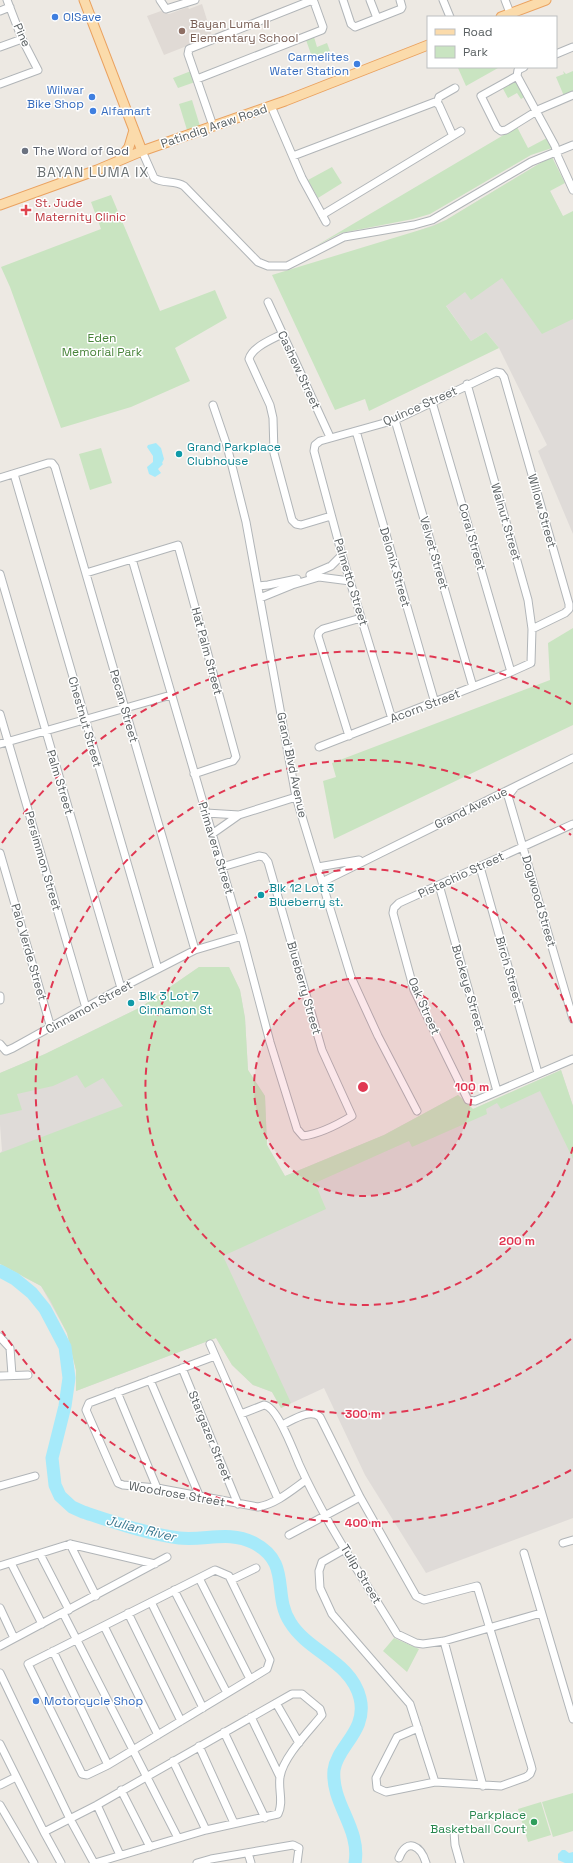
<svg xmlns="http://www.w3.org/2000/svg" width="573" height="1863" font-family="'Space Grotesk',sans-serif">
<rect width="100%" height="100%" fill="#ede9e3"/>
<path fill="#dfdbd8" d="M 537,165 L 573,237 L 573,534 L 538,451 L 547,445 L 499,348 L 486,332 L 471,341 L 416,263 L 408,235 L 446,220 Z
M 199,967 L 229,967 L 240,990 L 245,1018 L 248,1070 L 265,1096 L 267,1145 L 285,1176 L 384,1135 L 458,1095 L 473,1109 L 561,1070 L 573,1106 L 573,1518 L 426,1573 L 365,1475 L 324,1388 L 281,1408 L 272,1392 L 253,1385 L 232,1365 L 216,1338 L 76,1391 L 76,1370 L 67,1333 L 41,1286 L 22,1276 L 0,1153 L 2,1151 L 0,1125 L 0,1073 L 45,1054 L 141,1007 Z"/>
<path fill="#e0dad5" d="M 202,4 L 212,36 L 164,55 L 147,16 L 161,11 L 169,14 L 188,7 L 189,9 Z"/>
<path fill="#c9e4c1" d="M 314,37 L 317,47 L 327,43 L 330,51 L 312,57 L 306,40 Z
M 461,67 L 497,67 L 498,68 L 466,86 L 458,68 Z
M 191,71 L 195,82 L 178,88 L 173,78 Z
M 563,71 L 566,74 L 573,71 L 573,92 L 564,96 L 556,77 L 564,74 Z
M 513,81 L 517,82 L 526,96 L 521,99 L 517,93 L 508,98 L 502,87 Z
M 192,100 L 200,126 L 187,130 L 179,104 Z
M 517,127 L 528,148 L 547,138 L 552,148 L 531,155 L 430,214 L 413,219 L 341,233 L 314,247 Z
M 552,157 L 565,183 L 550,191 L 563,216 L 573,211 L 573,319 L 542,334 L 502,278 L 471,300 L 465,292 L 446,306 L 471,341 L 486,332 L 499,348 L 369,411 L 365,399 L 335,410 L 272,275 L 433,226 L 446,220 L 542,162 Z
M 332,167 L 342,183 L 318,198 L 308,180 Z
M 111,195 L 160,311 L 215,290 L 227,318 L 175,348 L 190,381 L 131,407 L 61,428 L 10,287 L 1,267 L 101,229 L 91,202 Z
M 101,448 L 112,483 L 90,490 L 79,454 Z
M 573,628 L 573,725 L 334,839 L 323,781 L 336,777 L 332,763 L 550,680 L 548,643 Z
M 199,967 L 229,967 L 240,990 L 245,1018 L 248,1070 L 265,1096 L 267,1145 L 285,1176 L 384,1135 L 458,1095 L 473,1109 L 561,1070 L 573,1106 L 573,1159 L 540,1091 L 501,1109 L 497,1103 L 486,1109 L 487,1114 L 412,1147 L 409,1141 L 315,1183 L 326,1209 L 223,1256 L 291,1403 L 281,1408 L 272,1392 L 253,1385 L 232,1365 L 216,1338 L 76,1391 L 76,1370 L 67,1333 L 50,1300 L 41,1286 L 0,1264 L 0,1153 L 123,1106 L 103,1078 L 85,1088 L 77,1075 L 53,1086 L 17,1094 L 22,1110 L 0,1115 L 0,1073 L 45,1054 L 141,1007 Z
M 394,1638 L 419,1649 L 407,1672 L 383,1651 Z
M 573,1793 L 573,1831 L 553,1837 L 542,1802 Z
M 541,1802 L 551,1835 L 528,1842 L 518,1809 Z"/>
<path fill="#a6eafa" d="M 156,443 L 161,448 L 164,459 L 162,463 L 163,464 L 158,469 L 161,473 L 155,477 L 149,474 L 147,467 L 153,462 L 153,456 L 147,447 L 148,445 Z
M 562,1850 L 565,1850 L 569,1853 L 573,1852 L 573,1863 L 565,1863 L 558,1860 L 558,1854 Z"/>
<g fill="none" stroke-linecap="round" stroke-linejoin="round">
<path stroke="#a6eafa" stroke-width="13" d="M 0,1271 L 15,1279 L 32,1293 L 45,1309 L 65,1347 L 69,1378 L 65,1406 L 52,1458 L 55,1485 L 60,1496 L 72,1507 L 83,1512 C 114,1522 147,1534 179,1538 C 205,1541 229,1530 254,1543 C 292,1563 272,1594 290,1622 C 308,1652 351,1661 360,1698 C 368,1731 337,1746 334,1770 C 331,1804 361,1828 355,1863"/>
<defs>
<path id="minor" d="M 160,0 L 166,9 L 195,0
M 343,0 L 351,24 L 355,27 L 401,9 L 402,7 L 400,0
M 370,0 L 377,18
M 443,0 L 450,17
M 505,0 L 510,13
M 0,11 L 10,7
M 0,47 L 22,39
M 556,54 L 573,47
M 517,76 L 481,96 L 497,128 L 501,131 L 506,130 L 540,109 L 573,95
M 517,76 L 555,146 L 558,157 L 573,190
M 517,76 L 518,70 L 524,67
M 197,79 L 322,30 L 323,27 L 314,2 L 310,1 L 189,49 L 188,54 L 213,126
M 0,84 L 38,70 L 22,39 L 7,0
M 437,103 L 439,97 L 455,88
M 271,106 L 302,178 L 326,222
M 142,151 L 154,178 C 163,184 175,180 184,186 L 258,262 L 268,266 L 287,266 L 344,237 L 414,225 L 432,220 L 531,162 L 573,145
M 293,156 L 435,102 L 439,105 L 453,136
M 322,215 L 461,131
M 268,302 L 330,437
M 282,334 C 271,340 252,347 249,359 L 270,405 L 273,418 L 274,453 L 292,520 L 296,524 L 301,525 L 331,516
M 432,402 L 511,672
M 213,405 L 227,446 L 246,522 L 296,797 L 351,977 L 378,1036 L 417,1111
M 395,420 L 473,687
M 356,431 L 435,703
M 14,474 L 158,969
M 0,478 L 48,463 L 52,463 L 55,467 L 195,950
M 132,559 L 242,936 L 270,1042 L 297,1129 L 303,1136 C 320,1134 337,1125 352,1116 L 322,1050 L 268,862 L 264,857 L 259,856 L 222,867
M 86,573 L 178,545 L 236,757 L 233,761 L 194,774
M 0,574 L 121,988
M 310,575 L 331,566 L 342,555
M 258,586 L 268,585 L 297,579
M 260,598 L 292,585 L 319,577 L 350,581
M 0,714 L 86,1008
M 392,719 L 342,555 L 314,451 L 315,445 L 320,441 L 395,420 L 496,372 L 501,373 L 504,377 L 569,604 L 569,609 L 565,613 L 532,629
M 349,736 L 318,636 L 319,632 L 323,629 L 361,618
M 0,744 L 171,695
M 319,747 L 511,672 L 531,663 L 532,629 L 528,600 L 467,384
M 515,787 L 508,796 L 573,1019
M 206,813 L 239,815 L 296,797
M 573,824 L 399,903 L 394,908 L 393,913 L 414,990 L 468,1100 L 475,1101 L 573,1059
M 212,834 L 239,815
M 0,853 L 51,1028
M 318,867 L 359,860
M 480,867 L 538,1073
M 322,882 L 573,758
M 439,885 L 497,1091
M 0,996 L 0,1000
M 0,1044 L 6,1051 L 13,1048 L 121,988 L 195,950 L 242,936
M 0,1337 L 10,1348 L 12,1375
M 210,1344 L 278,1499
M 215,1356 L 89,1403 L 86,1410 L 118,1483 L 123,1485 L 157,1488 L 258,1507 C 276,1504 292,1490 306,1480
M 182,1368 L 238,1504
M 0,1376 L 28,1375
M 150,1380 L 199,1495
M 117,1392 L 157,1488
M 241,1414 L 264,1405 C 277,1406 294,1452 299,1464 C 325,1522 364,1580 397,1634 L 416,1643 L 423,1644 L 444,1641 L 541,1613
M 282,1425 C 293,1420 310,1408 320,1417 L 360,1497 L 416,1596 L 424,1600 L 477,1586 L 531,1765 L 532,1769 L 530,1774 L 526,1777 L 501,1786 L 435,1782 L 410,1704 L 332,1614 L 320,1588 L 319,1571 L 322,1562 L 345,1549
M 0,1486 L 35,1476
M 289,1535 L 360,1497
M 563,1543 L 573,1540
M 70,1544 L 96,1596
M 524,1553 L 573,1719
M 40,1554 L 69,1610
M 11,1563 L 42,1624
M 0,1566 L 70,1544 L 155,1564
M 215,1570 L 229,1576 L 270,1660 L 267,1669 L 108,1765 L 87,1775 L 82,1774 L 28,1664 Z
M 199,1578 L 250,1679
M 231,1580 L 256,1568
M 174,1590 L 227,1693
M 151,1602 L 203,1708
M 0,1608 L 14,1638
M 63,1613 L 178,1838
M 128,1613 L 181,1721
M 104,1626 L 158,1735
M 444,1641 L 483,1786
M 0,1646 L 167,1557
M 53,1651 L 108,1765
M 0,1673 L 70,1819 L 94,1863
M 276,1703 L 299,1743
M 251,1717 L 280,1777
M 418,1728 L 397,1737 L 376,1778 L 377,1788 L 386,1792 L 435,1782
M 224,1732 L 265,1818
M 0,1744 L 44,1832 L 61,1863
M 199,1746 L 234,1823
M 173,1761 L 206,1830
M 0,1785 L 16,1777
M 121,1790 L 150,1847
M 0,1805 L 34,1863
M 97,1805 L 120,1855
M 44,1832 L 97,1805 L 292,1694 L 302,1694 L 320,1709 L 322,1715 C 309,1731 283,1757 280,1777 C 278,1790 284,1802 278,1814 L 206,1830 L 95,1863
M 454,1832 L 455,1845 L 460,1863
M 248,1853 L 251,1863
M 399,1858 C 407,1837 421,1846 426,1863
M 197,1863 L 211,1859 L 293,1845 L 299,1848 L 297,1863"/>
<path id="major" d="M 84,0 L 142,151
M 501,17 L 546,0
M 120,159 L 129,147 L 134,130
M 0,205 L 97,170 L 142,151 L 285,101 L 428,45"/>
</defs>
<use href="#minor" stroke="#b1b5b8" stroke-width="9"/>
<use href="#major" stroke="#eaa260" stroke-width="11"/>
<use href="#minor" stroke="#fff" stroke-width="7"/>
<use href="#major" stroke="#fbdbab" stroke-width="9"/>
</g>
<circle cx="363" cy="1087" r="109" fill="#e03752" fill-opacity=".12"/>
<g fill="none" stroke="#e03752" stroke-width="2" stroke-dasharray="7 5">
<circle cx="363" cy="1087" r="109"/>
<path d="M573 1147A218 218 0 1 1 573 1027"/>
<path d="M571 1339A327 327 0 1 1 571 835"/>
<path d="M571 1470A436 436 0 0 1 2 1331M2 843A436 436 0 0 1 571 704"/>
</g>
<g fill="#3f7fe0" stroke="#fff" stroke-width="1.5">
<circle cx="55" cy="17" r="4"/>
<circle cx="357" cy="64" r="4"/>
<circle cx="92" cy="97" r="4"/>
<circle cx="93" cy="111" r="4"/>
<circle cx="36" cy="1701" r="4"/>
</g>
<circle fill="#8d6e63" stroke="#fff" stroke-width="1.5" cx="182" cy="31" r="4"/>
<circle fill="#6b7280" stroke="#fff" stroke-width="1.5" cx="25" cy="151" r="4"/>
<path fill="#e0444e" stroke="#fff" stroke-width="1.5" d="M24 204h4v4h4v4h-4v4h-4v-4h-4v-4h4z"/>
<g fill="#0f9aa8" stroke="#fff" stroke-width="1.5">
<circle cx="179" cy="454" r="4"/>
<circle cx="261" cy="895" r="4"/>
<circle cx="131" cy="1003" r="4"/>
</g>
<circle fill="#2e9e5b" stroke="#fff" stroke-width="1.5" cx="534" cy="1822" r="4"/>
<g text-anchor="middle" stroke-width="3" stroke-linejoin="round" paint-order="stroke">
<g font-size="12" fill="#366cbe" stroke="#fff" text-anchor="start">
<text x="63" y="21">O!Save</text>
<text x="349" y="61" text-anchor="end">Carmelites<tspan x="349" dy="14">Water Station</tspan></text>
<text x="84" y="94" text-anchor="end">Wilwar<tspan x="84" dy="14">Bike Shop</tspan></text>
<text x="101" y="115">Alfamart</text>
<text x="44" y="1705">Motorcycle Shop</text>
</g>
<g font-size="12" fill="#785e54" stroke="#fff" text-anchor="start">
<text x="190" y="28">Bayan Luma II<tspan x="190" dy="14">Elementary School</tspan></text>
</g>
<g font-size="12" fill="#5b6163" stroke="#fff">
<text transform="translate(22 35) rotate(66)" y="4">Pine</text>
<text transform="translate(214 126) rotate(-19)" y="4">Patindig Araw Road</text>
<text transform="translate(299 370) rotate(65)" y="4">Cashew Street</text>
<text transform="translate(420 406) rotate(-24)" y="4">Quince Street</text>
<text transform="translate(542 511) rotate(74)" y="4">Willow Street</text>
<text transform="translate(506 522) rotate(74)" y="4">Walnut Street</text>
<text transform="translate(472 537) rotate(74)" y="4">Coral Street</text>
<text transform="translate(434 553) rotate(74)" y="4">Velvet Street</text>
<text transform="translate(395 567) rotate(74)" y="4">Delonix Street</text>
<text transform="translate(351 582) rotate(73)" y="4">Palmetto Street</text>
<text transform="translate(207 651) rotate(75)" y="4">Hat Palm Street</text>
<text transform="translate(124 706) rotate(74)" y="4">Pecan Street</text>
<text transform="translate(425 706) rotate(-21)" y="4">Acorn Street</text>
<text transform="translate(85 722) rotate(74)" y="4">Chestnut Street</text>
<text transform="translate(292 765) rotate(78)" y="4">Grand Blvd Avenue</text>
<text transform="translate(60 782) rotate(73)" y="4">Palm Street</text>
<text transform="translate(471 808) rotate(-26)" y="4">Grand Avenue</text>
<text transform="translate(216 848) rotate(73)" y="4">Primavera Street</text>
<text transform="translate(43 861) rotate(74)" y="4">Persimmon Street</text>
<text transform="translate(461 875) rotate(-25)" y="4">Pistachio Street</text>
<text transform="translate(539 901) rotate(74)" y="4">Dogwood Street</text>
<text transform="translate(29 952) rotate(74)" y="4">Palo Verde Street</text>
<text transform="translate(509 970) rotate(74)" y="4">Birch Street</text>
<text transform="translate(304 988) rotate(74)" y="4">Blueberry Street</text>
<text transform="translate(468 988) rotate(74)" y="4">Buckeye Street</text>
<text transform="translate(424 1006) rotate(66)" y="4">Oak Street</text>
<text transform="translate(89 1007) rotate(-29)" y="4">Cinnamon Street</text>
<text transform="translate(210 1436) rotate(68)" y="4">Stargazer Street</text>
<text transform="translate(177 1494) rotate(10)" y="4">Woodrose Street</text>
<text transform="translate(361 1574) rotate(59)" y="4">Tulip Street</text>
</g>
<g font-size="12" fill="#5b616d" stroke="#fff" text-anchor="start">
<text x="33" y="155">The Word of God</text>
</g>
<g font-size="12" fill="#be3a42" stroke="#fff" text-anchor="start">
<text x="35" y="207">St. Jude<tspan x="35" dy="14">Maternity Clinic</tspan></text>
</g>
<g font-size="12" fill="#48843a" stroke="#fff">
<text x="102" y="342">Eden<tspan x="102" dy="14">Memorial Park</tspan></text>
</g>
<g font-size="12" fill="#0d838f" stroke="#fff" text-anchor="start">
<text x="187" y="451">Grand Parkplace<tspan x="187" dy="14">Clubhouse</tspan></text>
<text x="269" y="892">Blk 12 Lot 3<tspan x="269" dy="14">Blueberry st.</tspan></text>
<text x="139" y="1000">Blk 3 Lot 7<tspan x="139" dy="14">Cinnamon St</tspan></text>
</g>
<g font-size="12" fill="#27864d" stroke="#fff" text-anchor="end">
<text x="526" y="1819">Parkplace<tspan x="526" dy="14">Basketball Court</tspan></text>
</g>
<g font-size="13" font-style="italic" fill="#3c7a92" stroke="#fff">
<text transform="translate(141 1528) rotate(14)" y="5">Julian River</text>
</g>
<g font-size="14" letter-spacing="1" fill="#6d7375" stroke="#fff">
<text x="93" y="177">BAYAN LUMA IX</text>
</g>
</g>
<circle cx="363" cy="1087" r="6" fill="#e03752" stroke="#fff" stroke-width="2"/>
<g font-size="12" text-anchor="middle" font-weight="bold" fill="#e03752" stroke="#fff" stroke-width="3" stroke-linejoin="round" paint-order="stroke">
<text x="472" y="1091">100 m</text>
<text x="517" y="1245">200 m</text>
<text x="363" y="1418">300 m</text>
<text x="363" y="1527">400 m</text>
</g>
<rect x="427" y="16" width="130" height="52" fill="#ffffff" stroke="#bdc0c1"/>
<rect x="435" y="29" width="20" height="6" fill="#fbdbab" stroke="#bdc0c1"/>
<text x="463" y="36" font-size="12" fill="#5b6163">Road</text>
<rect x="435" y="46" width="20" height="12" fill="#c9e4c1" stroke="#bdc0c1"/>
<text x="463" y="56" font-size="12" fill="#5b6163">Park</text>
</svg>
